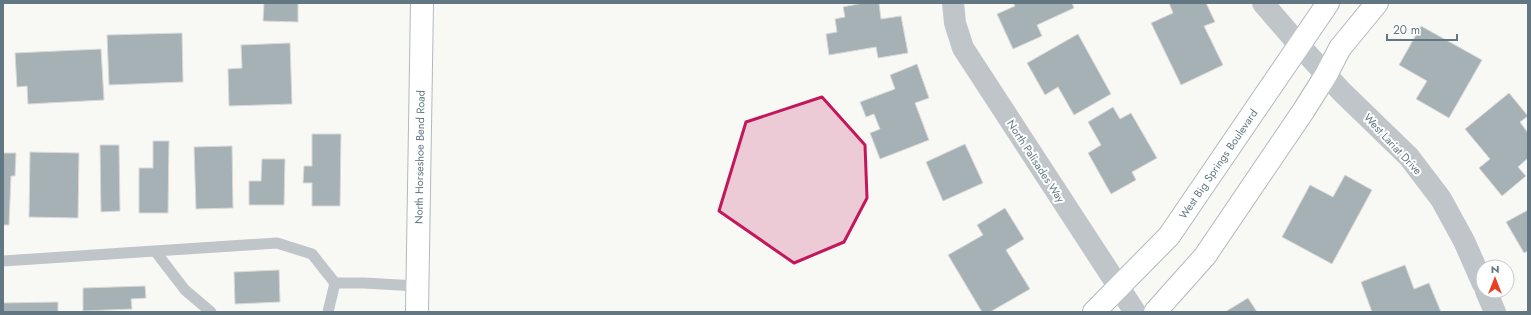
<svg xmlns="http://www.w3.org/2000/svg" width="1531" height="315" font-family="Jost,sans-serif">
<rect width="100%" height="100%" fill="#f8f8f5"/>
<path fill="#a5b1b5" stroke="#dad9d7" d="M 264,3 L 298,3 L 298,22 L 263,21 Z
M 863,3 L 879,3 L 881,19 L 901,16 L 908,53 L 878,58 L 876,47 L 829,55 L 826,34 L 837,32 L 835,19 L 845,17 L 843,7 Z
M 1013,3 L 1072,3 L 1074,8 L 1037,25 L 1042,36 L 1013,49 L 997,14 L 1015,6 Z
M 1169,3 L 1206,3 L 1215,22 L 1204,26 L 1223,65 L 1181,85 L 1151,23 L 1173,13 Z
M 1421,26 L 1482,60 L 1449,118 L 1416,99 L 1427,81 L 1399,65 Z
M 182,33 L 183,82 L 109,85 L 107,35 Z
M 1078,34 L 1111,94 L 1074,115 L 1058,87 L 1045,95 L 1027,63 Z
M 290,43 L 292,104 L 229,106 L 228,69 L 242,68 L 241,45 Z
M 101,49 L 104,100 L 28,104 L 27,86 L 17,87 L 15,53 Z
M 917,64 L 929,98 L 915,103 L 929,140 L 880,159 L 870,133 L 880,129 L 874,114 L 866,117 L 860,102 L 895,89 L 890,75 Z
M 1509,93 L 1528,116 L 1520,122 L 1528,133 L 1528,158 L 1518,167 L 1526,176 L 1502,196 L 1479,168 L 1490,159 L 1465,129 Z
M 1113,107 L 1120,119 L 1131,113 L 1157,158 L 1132,172 L 1136,180 L 1111,194 L 1088,153 L 1101,145 L 1088,122 Z
M 312,134 L 341,134 L 340,206 L 312,206 L 312,183 L 303,183 L 304,166 L 312,166 Z
M 153,141 L 169,141 L 168,213 L 139,213 L 139,168 L 153,168 Z
M 965,144 L 983,183 L 943,201 L 926,162 Z
M 100,145 L 119,145 L 120,211 L 101,212 Z
M 232,146 L 233,208 L 196,209 L 194,147 Z
M 30,152 L 79,153 L 78,218 L 29,217 Z
M 3,153 L 16,153 L 15,176 L 11,176 L 9,225 L 3,225 Z
M 262,159 L 285,159 L 284,205 L 249,205 L 249,181 L 261,181 Z
M 1345,175 L 1372,190 L 1332,264 L 1282,237 L 1310,185 L 1333,197 Z
M 1005,208 L 1024,239 L 1006,250 L 1030,289 L 990,312 L 982,312 L 948,255 L 983,235 L 977,225 Z
M 1528,210 L 1528,251 L 1524,253 L 1506,222 Z
M 1405,265 L 1414,289 L 1429,283 L 1441,312 L 1372,312 L 1361,282 Z
M 279,270 L 280,302 L 235,304 L 234,272 Z
M 145,286 L 146,298 L 131,299 L 132,309 L 83,311 L 83,288 Z
M 1248,298 L 1257,312 L 1225,312 Z
M 58,302 L 58,312 L 3,312 L 3,303 Z"/>
<g fill="none" stroke-linecap="round" stroke-linejoin="round">
<defs>
<g id="secondary">
<path id="s1" d="M 417,312 L 422,3"/>
<path id="s2" d="M 1094,312 L 1169,236 L 1328,3"/>
<path d="M 1155,312 L 1205,256 L 1304,110 L 1326,75 L 1340,48 L 1377,3"/>
</g>
</defs>
<use href="#secondary" stroke="#b1b9bd" stroke-width="24"/>
<path stroke="#bfc5c8" stroke-width="11" d="M 155,251 L 185,290 L 211,312
M 3,261 L 277,243 L 312,254 L 335,283 L 364,283 L 417,286
M 328,312 L 335,283"/>
<path stroke="#bfc5c8" stroke-width="22" d="M 953,3 L 955,23 L 963,48 L 1135,312
M 1263,3 L 1299,45 L 1341,91 L 1409,157 L 1441,199 L 1464,241 L 1483,284
M 1486,291 L 1495,312"/>
<use href="#secondary" stroke="#fff" stroke-width="22"/>
</g>
<path fill="#c2185b" fill-opacity="0.2" stroke="#c2185b" stroke-width="3" stroke-linejoin="round" d="M 822,97 L 865,145 L 867,198 L 844,242 L 794,263 L 719,211 L 746,122 Z"/>
<g text-anchor="middle" stroke-width="4" stroke-linejoin="round" paint-order="stroke">
<g font-size="11" fill="#627781" stroke="#fff">
<text transform="translate(1393 144) rotate(47)" y="4">West Lariat Drive</text>
<text dy="4" stroke="none"><textPath href="#s1" startOffset="155">North Horseshoe Bend Road</textPath></text>
<text transform="translate(1036 161) rotate(57)" y="4">North Palisades Way</text>
<text dy="4" stroke="none"><textPath href="#s2" startOffset="194">West Big Springs Boulevard</textPath></text>
</g>
</g>
<rect width="1531" height="315" fill="none" stroke="#627781" stroke-width="8"/>
<g transform="translate(1495 279)"><circle r="19" fill="#ffffff" stroke="#c0c9cd"/>
<path d="M0-3L7 15L0 10L-7 15Z" fill="#e83f25"/>
<text y="-6" font-size="11" font-weight="bold" text-anchor="middle" fill="#627781">N</text>
</g>
<path d="M1387 34v6h70v-6" fill="none" stroke="#627781" stroke-width="2"/>
<text x="1393" y="34" font-size="12" fill="#627781" stroke="#ffffff" stroke-width="3" paint-order="stroke">20 m</text>
</svg>
